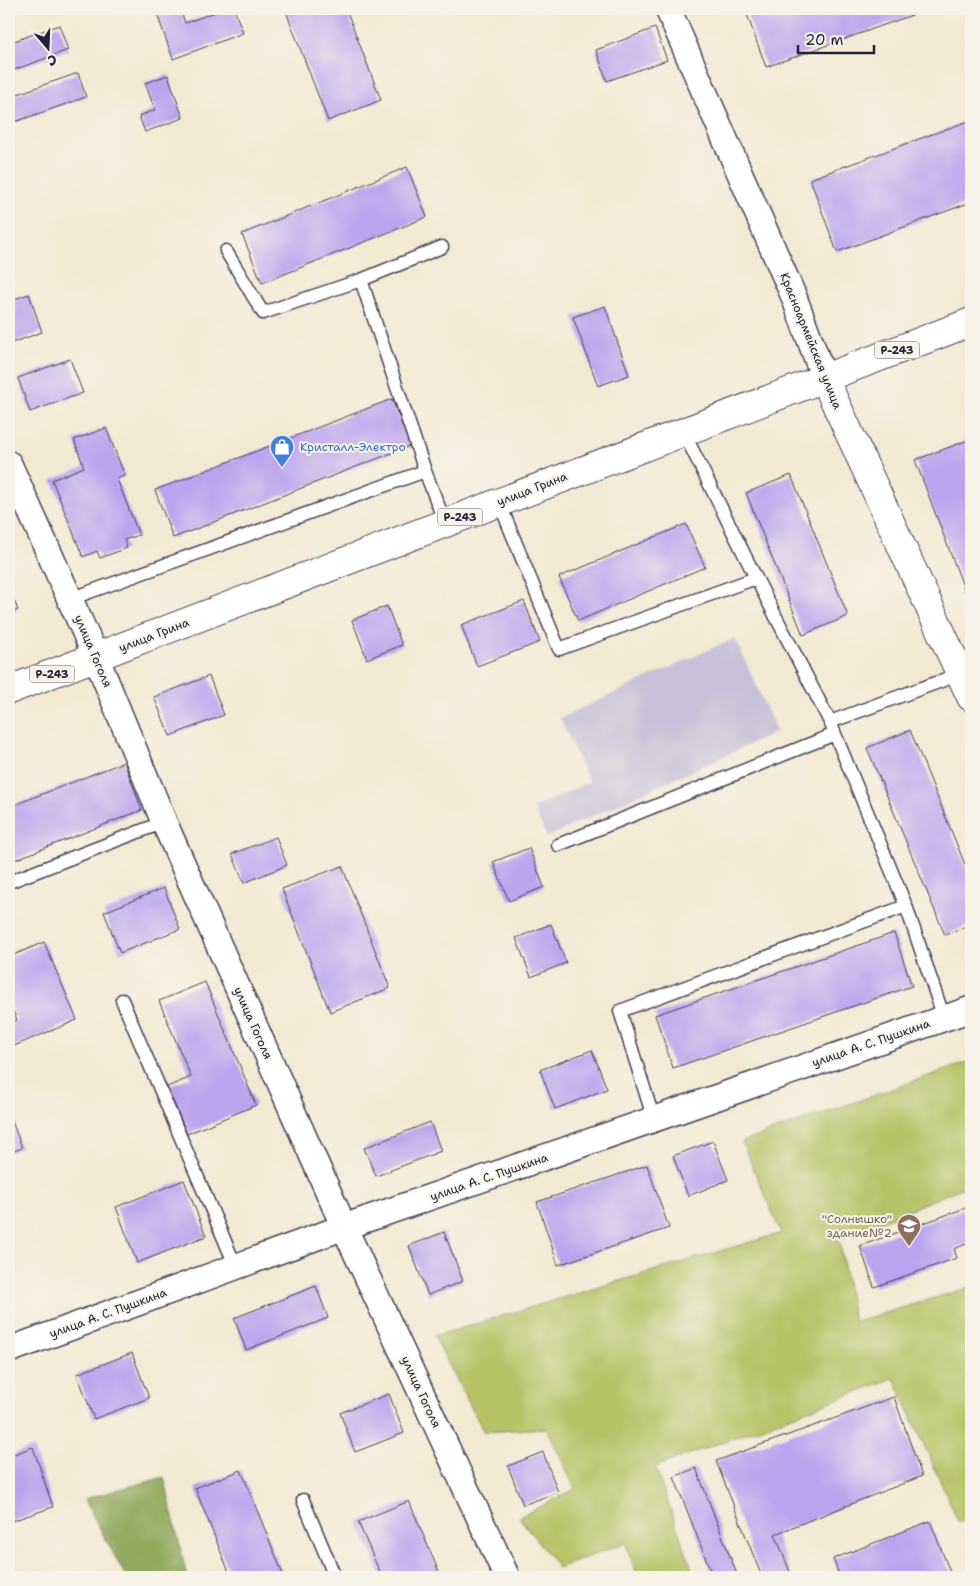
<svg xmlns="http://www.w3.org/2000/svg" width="980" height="1586" font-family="'Shantell Sans',sans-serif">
<rect width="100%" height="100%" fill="#f7f3e8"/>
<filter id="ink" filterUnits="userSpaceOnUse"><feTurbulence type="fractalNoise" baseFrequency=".02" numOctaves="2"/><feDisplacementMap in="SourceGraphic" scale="10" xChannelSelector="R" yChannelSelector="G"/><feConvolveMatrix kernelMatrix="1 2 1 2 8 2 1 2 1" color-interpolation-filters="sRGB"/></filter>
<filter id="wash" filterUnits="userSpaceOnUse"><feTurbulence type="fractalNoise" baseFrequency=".0096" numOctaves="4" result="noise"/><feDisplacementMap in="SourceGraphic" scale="20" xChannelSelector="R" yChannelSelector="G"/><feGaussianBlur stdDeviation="1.12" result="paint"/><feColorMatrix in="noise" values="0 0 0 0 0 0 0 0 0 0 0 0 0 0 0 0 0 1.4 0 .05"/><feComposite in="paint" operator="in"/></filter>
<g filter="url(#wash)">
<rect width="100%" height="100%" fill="#f3e9d3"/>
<path fill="#c7c0d8" d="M 735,638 L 777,732 L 547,837 L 533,808 L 589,782 L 560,718 Z"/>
<path fill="#b5c366" stroke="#6c7250" d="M 971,1061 L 971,1184 L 839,1239 L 854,1322 L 971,1287 L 971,1518 L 959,1523 L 894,1378 L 655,1467 L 695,1577 L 638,1577 L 625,1543 L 558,1568 L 519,1517 L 575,1489 L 547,1428 L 484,1432 L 434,1336 L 781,1233 L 742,1142 Z"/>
<path fill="#90a95b" stroke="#59664b" d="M 164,1477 L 187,1577 L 126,1577 L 84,1499 Z"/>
<g id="blocks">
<path fill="#bba3ee" d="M 172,9 L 180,9 L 185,23 L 224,9 L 234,9 L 243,33 L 173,59 L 157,14 Z
M 285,9 L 346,9 L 381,100 L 328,121 Z
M 745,9 L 929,9 L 766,67 Z
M 59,25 L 68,50 L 14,70 L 9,54 L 9,43 Z
M 655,28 L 667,60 L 607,81 L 596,50 Z
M 78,73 L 86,97 L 9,124 L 9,97 Z
M 168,75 L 183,118 L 145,132 L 139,116 L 155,110 L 145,83 Z
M 971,120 L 971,202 L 837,252 L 810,179 Z
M 407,167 L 427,217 L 262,283 L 242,234 Z
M 29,294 L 42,332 L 9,344 L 9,301 Z
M 605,306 L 629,375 L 598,386 L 573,317 Z
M 70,359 L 83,393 L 30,412 L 18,378 Z
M 392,399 L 410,446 L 173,538 L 155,490 Z
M 106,428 L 125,476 L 117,479 L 139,535 L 124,540 L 127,548 L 100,558 L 97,551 L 83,557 L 52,480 L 84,467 L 74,440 Z
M 971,439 L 971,607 L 915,460 Z
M 791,475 L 848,616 L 803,635 L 746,493 Z
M 686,524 L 705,567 L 578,621 L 559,577 Z
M 9,588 L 18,610 L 9,614 Z
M 524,601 L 540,642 L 477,666 L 461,625 Z
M 387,606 L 402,645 L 367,659 L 352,620 Z
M 209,676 L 224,715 L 170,736 L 154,697 Z
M 910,730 L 971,879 L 971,924 L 945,935 L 867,748 Z
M 124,762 L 142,810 L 9,862 L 9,807 Z
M 276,837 L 287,865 L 244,883 L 232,854 Z
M 529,848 L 544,887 L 509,901 L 493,862 Z
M 342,866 L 390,988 L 330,1012 L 282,889 Z
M 164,888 L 180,929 L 120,953 L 104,912 Z
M 551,924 L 566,963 L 531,977 L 516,938 Z
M 894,933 L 912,986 L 673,1068 L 655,1015 Z
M 44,942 L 77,1020 L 9,1048 L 9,1023 L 17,1020 L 9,1002 L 9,957 Z
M 205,982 L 256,1105 L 187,1134 L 167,1087 L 191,1077 L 159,1001 Z
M 592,1050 L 607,1089 L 555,1109 L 540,1070 Z
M 9,1113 L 22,1148 L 9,1153 Z
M 430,1122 L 441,1151 L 376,1176 L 364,1148 Z
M 713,1141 L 728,1180 L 688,1196 L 673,1156 Z
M 647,1165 L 669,1228 L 558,1265 L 537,1202 Z
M 184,1180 L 206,1236 L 137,1263 L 116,1207 Z
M 971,1206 L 971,1242 L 954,1249 L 957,1258 L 874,1287 L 860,1246 Z
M 444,1232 L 463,1281 L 428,1295 L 409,1246 Z
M 316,1286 L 328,1318 L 246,1350 L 234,1318 Z
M 132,1353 L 149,1398 L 94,1419 L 77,1374 Z
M 389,1394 L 404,1433 L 355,1452 L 340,1413 Z
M 894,1397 L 922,1476 L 775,1534 L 792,1577 L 762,1577 L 716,1461 Z
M 33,1447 L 53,1507 L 9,1522 L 9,1456 Z
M 543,1452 L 558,1492 L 523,1505 L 508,1466 Z
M 696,1468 L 738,1577 L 713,1577 L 674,1477 Z
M 241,1470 L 284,1577 L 231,1577 L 195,1488 Z
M 409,1501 L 441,1577 L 382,1577 L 358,1522 Z
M 930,1521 L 952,1577 L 840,1577 L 833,1559 Z"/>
</g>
</g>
<g filter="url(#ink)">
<use href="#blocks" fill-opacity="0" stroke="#414052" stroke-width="1"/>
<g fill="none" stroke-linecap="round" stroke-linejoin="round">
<defs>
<path id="lane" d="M 226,251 L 263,313 L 361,280 L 425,471 L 445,523
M 361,280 L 442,247
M 683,431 L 756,578 L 830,722 L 906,906 L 944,1018
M 499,502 L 559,649 L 756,578
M 70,599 L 425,471
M 830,722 L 960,674
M 558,845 L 835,734
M 9,882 L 164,822
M 122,1000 L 236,1267
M 654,1120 L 620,1011 L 906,906
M 303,1500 L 335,1577"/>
<path id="street" d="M 668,9 L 794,297 L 824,378
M 9,464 L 96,657 L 164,822 L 344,1227 L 507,1577
M 9,1350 L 344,1227 L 971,1009"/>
<path id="secondary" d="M 824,378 L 971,697"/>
<path id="highway" d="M 9,690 L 971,322"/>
</defs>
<use href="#lane" stroke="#414052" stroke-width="15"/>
<use href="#street" stroke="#414052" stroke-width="28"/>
<use href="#secondary" stroke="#414052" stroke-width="30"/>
<use href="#highway" stroke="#414052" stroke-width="30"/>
<use href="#lane" stroke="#fff" stroke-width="12"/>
<use href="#street" stroke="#fff" stroke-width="25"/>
<use href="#secondary" stroke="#fff" stroke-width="28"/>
<use href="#highway" stroke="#fff" stroke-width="28"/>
</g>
</g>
<defs>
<symbol id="shop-pin" viewBox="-11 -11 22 30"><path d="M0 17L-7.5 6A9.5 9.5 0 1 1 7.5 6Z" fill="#3f7fe0" stroke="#f7f3e8"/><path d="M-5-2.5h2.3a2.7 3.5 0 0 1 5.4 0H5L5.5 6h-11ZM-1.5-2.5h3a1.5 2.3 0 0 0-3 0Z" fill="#fff"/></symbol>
<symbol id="school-pin" viewBox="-11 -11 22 30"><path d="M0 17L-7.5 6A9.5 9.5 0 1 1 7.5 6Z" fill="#8d6e63" stroke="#f7f3e8"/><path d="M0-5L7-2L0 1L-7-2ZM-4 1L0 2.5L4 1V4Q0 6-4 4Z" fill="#fff"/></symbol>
</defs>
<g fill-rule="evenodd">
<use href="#shop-pin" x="268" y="433" width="28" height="38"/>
<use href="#school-pin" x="895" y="1212" width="28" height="38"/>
</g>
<g text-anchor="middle" stroke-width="4" stroke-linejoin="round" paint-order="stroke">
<g fill="#f7f3e8" stroke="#62616f" stroke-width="1">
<rect x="874.5" y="341.5" width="45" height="17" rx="4"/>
<rect x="437.5" y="508.5" width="45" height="17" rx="4"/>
<rect x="29.5" y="665.5" width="45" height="17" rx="4"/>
</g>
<g font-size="11" font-weight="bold" fill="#22223b">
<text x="897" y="354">Р-243</text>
<text x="460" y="521">Р-243</text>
<text x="52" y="678">Р-243</text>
</g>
<g font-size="12" fill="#22223b" stroke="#f7f3e8">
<text transform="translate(811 341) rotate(68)" y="4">Красноармейская улица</text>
<text transform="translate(532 489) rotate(-21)" y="4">улица Грина</text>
<text transform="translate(154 635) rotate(-21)" y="4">улица Грина</text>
<text transform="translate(93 651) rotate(67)" y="4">улица Гоголя</text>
<text transform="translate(253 1023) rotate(66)" y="4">улица Гоголя</text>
<text transform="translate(871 1043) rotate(-19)" y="4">улица А. С. Пушкина</text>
<text transform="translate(489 1177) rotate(-19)" y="4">улица А. С. Пушкина</text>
<text transform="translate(108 1313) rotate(-20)" y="4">улица А. С. Пушкина</text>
<text transform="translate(421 1392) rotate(65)" y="4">улица Гоголя</text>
</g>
<g font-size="12" fill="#366cbe" stroke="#f7f3e8" text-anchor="start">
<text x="300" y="451">Кристалл-Электро</text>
</g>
<g font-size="12" fill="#785e54" stroke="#f7f3e8" text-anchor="end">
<text x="892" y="1223">"Солнышко"<tspan x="892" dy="14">здание№2</tspan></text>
</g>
</g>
<rect width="980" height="1586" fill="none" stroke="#f7f3e8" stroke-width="30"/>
<g transform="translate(48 48) rotate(161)" stroke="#f7f3e8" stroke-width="4" paint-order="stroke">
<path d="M0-4L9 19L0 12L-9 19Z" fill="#22223b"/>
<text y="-8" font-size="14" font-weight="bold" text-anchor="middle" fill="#22223b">С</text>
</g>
<path d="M798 45v8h76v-8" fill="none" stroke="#22223b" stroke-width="2.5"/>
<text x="805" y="45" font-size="15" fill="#22223b" stroke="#f7f3e8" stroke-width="4" paint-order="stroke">20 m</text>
</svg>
